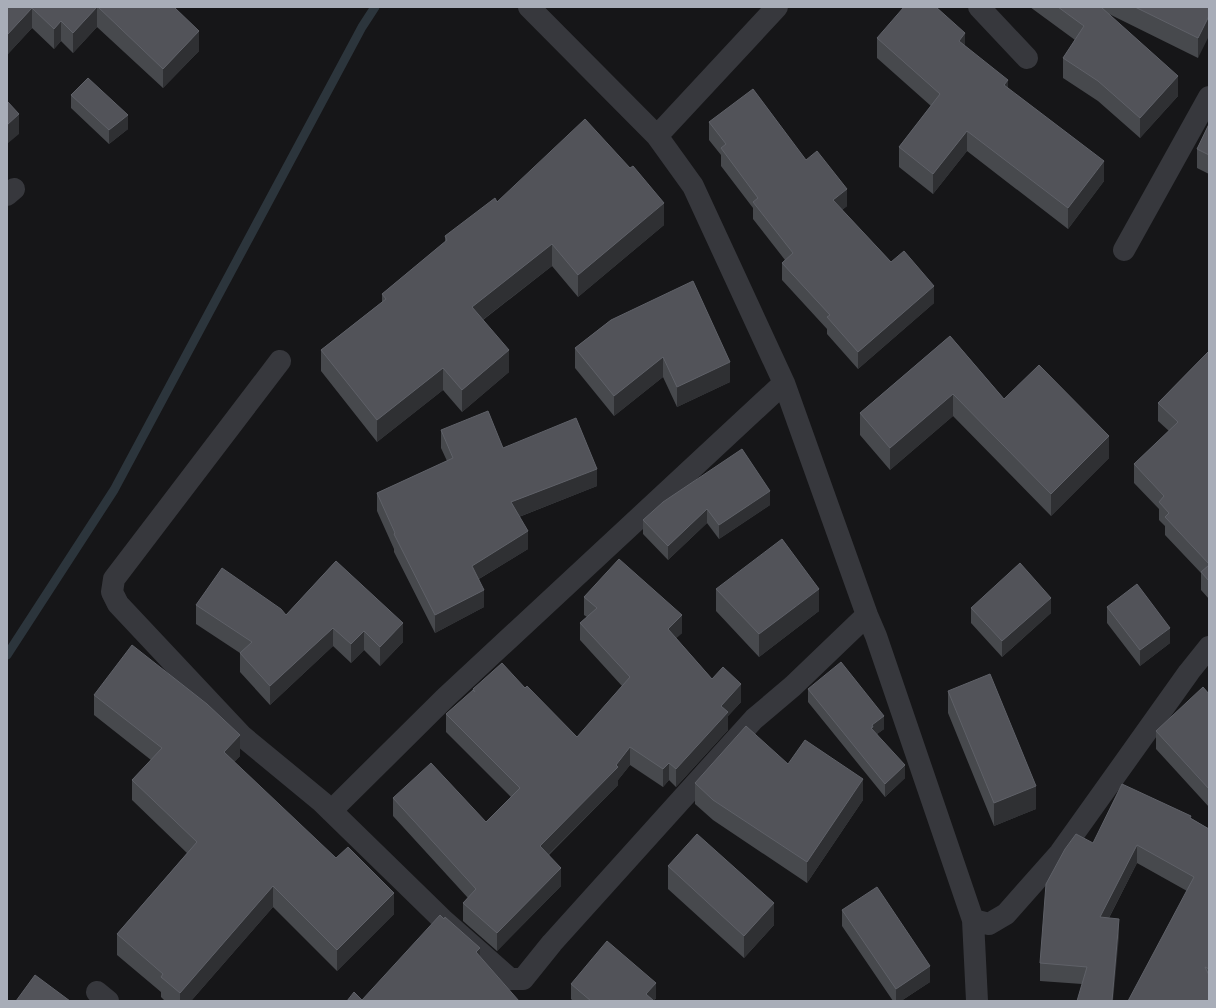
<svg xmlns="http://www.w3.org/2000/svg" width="1216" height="1008" font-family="'IBM Plex Sans',sans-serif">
<rect width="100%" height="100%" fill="#161618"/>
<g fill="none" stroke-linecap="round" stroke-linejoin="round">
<path stroke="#2c353c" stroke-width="9" d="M 7,655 L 114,490 L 362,27 L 375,7"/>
<path stroke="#37383d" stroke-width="22" d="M 529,7 L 657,136 L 693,186 L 784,383 L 867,615 L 876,636 L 973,920 L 977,1001
M 979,7 L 1027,58
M 657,136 L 777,7
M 7,195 L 14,189
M 1124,250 L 1209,97
M 280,361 L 114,579 L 112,592 L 118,604 L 242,736 L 322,802 L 442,919 L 510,979 L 523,979 L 552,943 L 754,719 L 793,686 L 867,615
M 331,811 L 445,698 L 784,383
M 973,920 L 989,924 L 1006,914 L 1060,853 L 1189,672 L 1209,647
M 97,992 L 108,1001"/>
</g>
<path fill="#47494d" d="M 7,7 L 174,7 L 199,51 L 163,88 L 97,27 L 73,53 L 61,41 L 54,49 L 32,28 L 7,55 Z
M 1030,7 L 1209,7 L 1198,58 L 1109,14 L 1178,96 L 1140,138 L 1098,101 L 1063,78 L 1063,58 L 1075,40 Z
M 877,38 L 965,46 L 1104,181 L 1068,229 L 967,151 L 933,194 L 899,167 L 899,147 L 931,106 L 877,58 Z
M 71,95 L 128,129 L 109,144 L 71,108 Z
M 709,122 L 806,160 L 847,206 L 842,210 L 891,262 L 934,303 L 858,369 L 827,334 L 827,329 L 782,280 L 782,263 L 785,260 L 753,219 L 753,208 L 721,166 L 721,155 L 709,140 Z
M 1209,124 L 1209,174 L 1197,168 L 1197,149 Z
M 497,202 L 664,225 L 578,297 L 552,266 L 483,320 L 509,372 L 462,412 L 443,390 L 377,442 L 321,371 L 321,350 L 382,302 L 382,294 L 445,242 L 445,236 Z
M 611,320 L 730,382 L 677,407 L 663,377 L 614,416 L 575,368 L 575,348 Z
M 950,336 L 1004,399 L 1109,458 L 1051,516 L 953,416 L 890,470 L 860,435 L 860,413 Z
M 1209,351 L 1209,599 L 1201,590 L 1201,573 L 1165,535 L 1165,526 L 1159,520 L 1159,509 L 1134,483 L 1134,464 L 1169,431 L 1158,421 L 1158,403 Z
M 441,430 L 503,448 L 597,486 L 519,517 L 528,549 L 479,579 L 484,607 L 435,633 L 394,552 L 394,549 L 377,511 L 377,493 L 447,461 L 441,448 Z
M 663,502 L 770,505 L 719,539 L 707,523 L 668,560 L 643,534 L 643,520 Z
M 336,561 L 403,642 L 380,666 L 364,650 L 351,663 L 333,646 L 270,705 L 240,672 L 240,653 L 196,624 L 196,605 L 286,615 Z
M 716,589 L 819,611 L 759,657 L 716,611 Z
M 584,597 L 682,633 L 676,638 L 712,679 L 741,702 L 728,716 L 728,730 L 676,787 L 669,780 L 663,787 L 630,765 L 618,780 L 618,785 L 549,855 L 561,886 L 497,951 L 463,921 L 463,903 L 468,898 L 393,816 L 393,798 L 486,822 L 511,797 L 446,732 L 446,714 L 473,691 L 473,689 L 525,688 L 577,737 L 622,686 L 580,640 L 580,623 L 587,617 L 584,615 Z
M 1107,607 L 1170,643 L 1140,666 L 1107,623 Z
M 971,608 L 1051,613 L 1002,657 L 971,623 Z
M 808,689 L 884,729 L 877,734 L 905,778 L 885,797 L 808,702 Z
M 948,691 L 1036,809 L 994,826 L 948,713 Z
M 1209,694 L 1209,807 L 1156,749 L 1156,731 Z
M 94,695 L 240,756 L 234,762 L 394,914 L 337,971 L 273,907 L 191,1001 L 165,1001 L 161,997 L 161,992 L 117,955 L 117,934 L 187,853 L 132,800 L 132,780 L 151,760 L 94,715 Z
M 788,764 L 863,800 L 807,883 L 713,820 L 695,804 L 695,783 Z
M 1191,818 L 1209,829 L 1209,1001 L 1187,891 L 1137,863 L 1109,918 L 1119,937 L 1082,984 L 1040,981 L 1040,963 L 1093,843 Z
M 668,866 L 774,925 L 744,958 L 668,889 Z
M 842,910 L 930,982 L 901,1001 L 893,1001 L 842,926 Z
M 571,984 L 656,998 L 654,1001 L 573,1001 L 571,999 Z"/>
<path fill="#2f3033" d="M 97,7 L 97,27 L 73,53 L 73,33 Z
M 32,8 L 32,28 L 7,55 L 7,35 Z
M 1209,16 L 1209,36 L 1198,58 L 1198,38 Z
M 61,21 L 61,41 L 54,49 L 54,29 Z
M 199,31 L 199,51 L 163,88 L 163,69 Z
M 965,33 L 965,54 L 959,41 Z
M 1178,76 L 1178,96 L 1140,138 L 1140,118 Z
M 1008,80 L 1008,100 L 1004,85 Z
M 19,114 L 19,134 L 7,144 L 7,125 Z
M 128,115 L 128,129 L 109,144 L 109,130 Z
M 967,131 L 967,151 L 933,194 L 933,174 Z
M 1104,161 L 1104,181 L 1068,229 L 1068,208 Z
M 847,189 L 847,206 L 833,217 L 833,200 Z
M 664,203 L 664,225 L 578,297 L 578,275 Z
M 552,244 L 552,266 L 472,328 L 472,307 Z
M 934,286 L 934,303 L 858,369 L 858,352 Z
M 509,350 L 509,372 L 462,412 L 462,390 Z
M 663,357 L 663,377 L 614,416 L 614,396 Z
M 730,362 L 730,382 L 677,407 L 677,387 Z
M 443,368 L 443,390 L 377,442 L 377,420 Z
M 953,394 L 953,416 L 890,470 L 890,448 Z
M 1109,436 L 1109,458 L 1051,516 L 1051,494 Z
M 597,469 L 597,486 L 511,520 L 511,502 Z
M 770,491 L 770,505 L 719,539 L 719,525 Z
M 707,509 L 707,523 L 668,560 L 668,546 Z
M 528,531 L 528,549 L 472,583 L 472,566 Z
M 819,589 L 819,611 L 759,657 L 759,634 Z
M 484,590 L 484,607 L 435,633 L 435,615 Z
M 1051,598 L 1051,613 L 1002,657 L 1002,641 Z
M 682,615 L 682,633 L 668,646 L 668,629 Z
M 403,623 L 403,642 L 380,666 L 380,647 Z
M 333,628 L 333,646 L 270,705 L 270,686 Z
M 1170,628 L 1170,643 L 1140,666 L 1140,650 Z
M 364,631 L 364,650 L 351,663 L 351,644 Z
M 741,684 L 741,702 L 728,716 L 728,730 L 676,787 L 676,769 L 721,706 Z
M 884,716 L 884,729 L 873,737 L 871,728 L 872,725 Z
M 240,735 L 240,756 L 224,773 L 224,752 Z
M 630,747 L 630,765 L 618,780 L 618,785 L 540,863 L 540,846 L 616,765 Z
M 669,763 L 669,780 L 663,787 L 663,769 Z
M 905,765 L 905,778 L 885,797 L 885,784 Z
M 863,779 L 863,800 L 807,883 L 807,862 Z
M 1036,786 L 1036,809 L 994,826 L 994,803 Z
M 1137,845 L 1137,863 L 1100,935 L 1100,917 Z
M 561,868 L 561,886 L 497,951 L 497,933 Z
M 273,886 L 273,907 L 191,1001 L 180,1001 L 180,993 Z
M 394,893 L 394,914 L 337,971 L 337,950 Z
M 774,903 L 774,925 L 744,958 L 744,936 Z
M 1119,919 L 1119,937 L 1113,1001 L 1112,1001 Z
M 480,948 L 480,969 L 476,952 Z
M 930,966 L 930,982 L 901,1001 L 896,1001 L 896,989 Z
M 656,983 L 656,998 L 654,1001 L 646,994 Z"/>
<path fill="#525359" stroke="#5f6168" d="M 7,7 L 97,7 L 73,33 L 61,21 L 54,29 L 32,8 L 7,35 Z
M 98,7 L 174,7 L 199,31 L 163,69 Z
M 904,7 L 936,7 L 965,33 L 959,41 L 1008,80 L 1004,85 L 1104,161 L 1068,208 L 967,131 L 933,174 L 899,147 L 940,94 L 877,38 Z
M 1058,7 L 1101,7 L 1178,76 L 1140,118 L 1098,81 L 1063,58 L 1084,26 Z
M 1135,7 L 1209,7 L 1209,16 L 1198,38 Z
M 88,78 L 128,115 L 109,130 L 71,95 Z
M 753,89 L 806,160 L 817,151 L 847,189 L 833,200 L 891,262 L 904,251 L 934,286 L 858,352 L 827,317 L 830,315 L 782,263 L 793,253 L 753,202 L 758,198 L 721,148 L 726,144 L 709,122 Z
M 7,101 L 19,114 L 7,125 Z
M 585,119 L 630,168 L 633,166 L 664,203 L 578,275 L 552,244 L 472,307 L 509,350 L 462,390 L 443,368 L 377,420 L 321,350 L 386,299 L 382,294 L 447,240 L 445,236 L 495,198 L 497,202 Z
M 1209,124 L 1209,155 L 1197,149 Z
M 693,281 L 730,362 L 677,387 L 663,357 L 614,396 L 575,348 L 611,320 Z
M 950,336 L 1004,399 L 1039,365 L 1109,436 L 1051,494 L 953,394 L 890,448 L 860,413 Z
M 1209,351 L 1209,564 L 1165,517 L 1169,513 L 1159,502 L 1164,496 L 1134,464 L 1178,422 L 1158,403 Z
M 488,411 L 503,448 L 576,418 L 597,469 L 511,502 L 528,531 L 472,566 L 484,590 L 435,615 L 394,534 L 395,533 L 377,493 L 453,458 L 441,430 Z
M 742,449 L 770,491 L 719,525 L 707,509 L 668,546 L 643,520 L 663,502 Z
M 782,539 L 819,589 L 759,634 L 716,589 Z
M 619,559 L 682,615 L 668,629 L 712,679 L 723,667 L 741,684 L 721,706 L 728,712 L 676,769 L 669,763 L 663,769 L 630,747 L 616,765 L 618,767 L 540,846 L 561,868 L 497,933 L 463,903 L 476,889 L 393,798 L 431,763 L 486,822 L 520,788 L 446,714 L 473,690 L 475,692 L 473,689 L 502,663 L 525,688 L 527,686 L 577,737 L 630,677 L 580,623 L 597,608 L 584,597 Z
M 336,561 L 403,623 L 380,647 L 364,631 L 351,644 L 333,628 L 270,686 L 240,653 L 252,642 L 196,605 L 222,568 L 281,609 L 286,615 Z
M 1020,563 L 1051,598 L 1002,641 L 971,608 Z
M 1209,565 L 1209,581 L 1201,572 Z
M 1137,584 L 1170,628 L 1140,650 L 1107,607 Z
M 132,645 L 207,704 L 240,735 L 224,752 L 336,858 L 348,847 L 394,893 L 337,950 L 273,886 L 180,993 L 161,977 L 163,974 L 117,934 L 197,842 L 132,780 L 162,748 L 94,695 Z
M 841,662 L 884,716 L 872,725 L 873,727 L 871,728 L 905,765 L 885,784 L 808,689 Z
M 990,674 L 1036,786 L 994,803 L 948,691 Z
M 1203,687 L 1209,694 L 1209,789 L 1156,731 Z
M 746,726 L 788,764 L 805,740 L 863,779 L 807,862 L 713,800 L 695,783 Z
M 1122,784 L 1191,816 L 1190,818 L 1209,829 L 1209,969 L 1205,967 L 1209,975 L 1209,1001 L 1128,1001 L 1194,877 L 1137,845 L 1100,917 L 1119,919 L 1112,1001 L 1077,1001 L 1087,967 L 1040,963 L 1046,884 L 1065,849 L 1076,834 L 1093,843 Z
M 697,834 L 774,903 L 744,936 L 668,866 Z
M 877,887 L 930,966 L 896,989 L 842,910 Z
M 440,915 L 444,919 L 445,917 L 480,948 L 476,952 L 519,1001 L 347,1001 L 354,992 L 362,1000 Z
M 607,941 L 656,983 L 646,994 L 654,1001 L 591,1001 L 571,984 Z
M 35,975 L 70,1001 L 16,1001 Z"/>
<rect width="1216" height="1008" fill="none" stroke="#a8adb8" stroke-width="16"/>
</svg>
